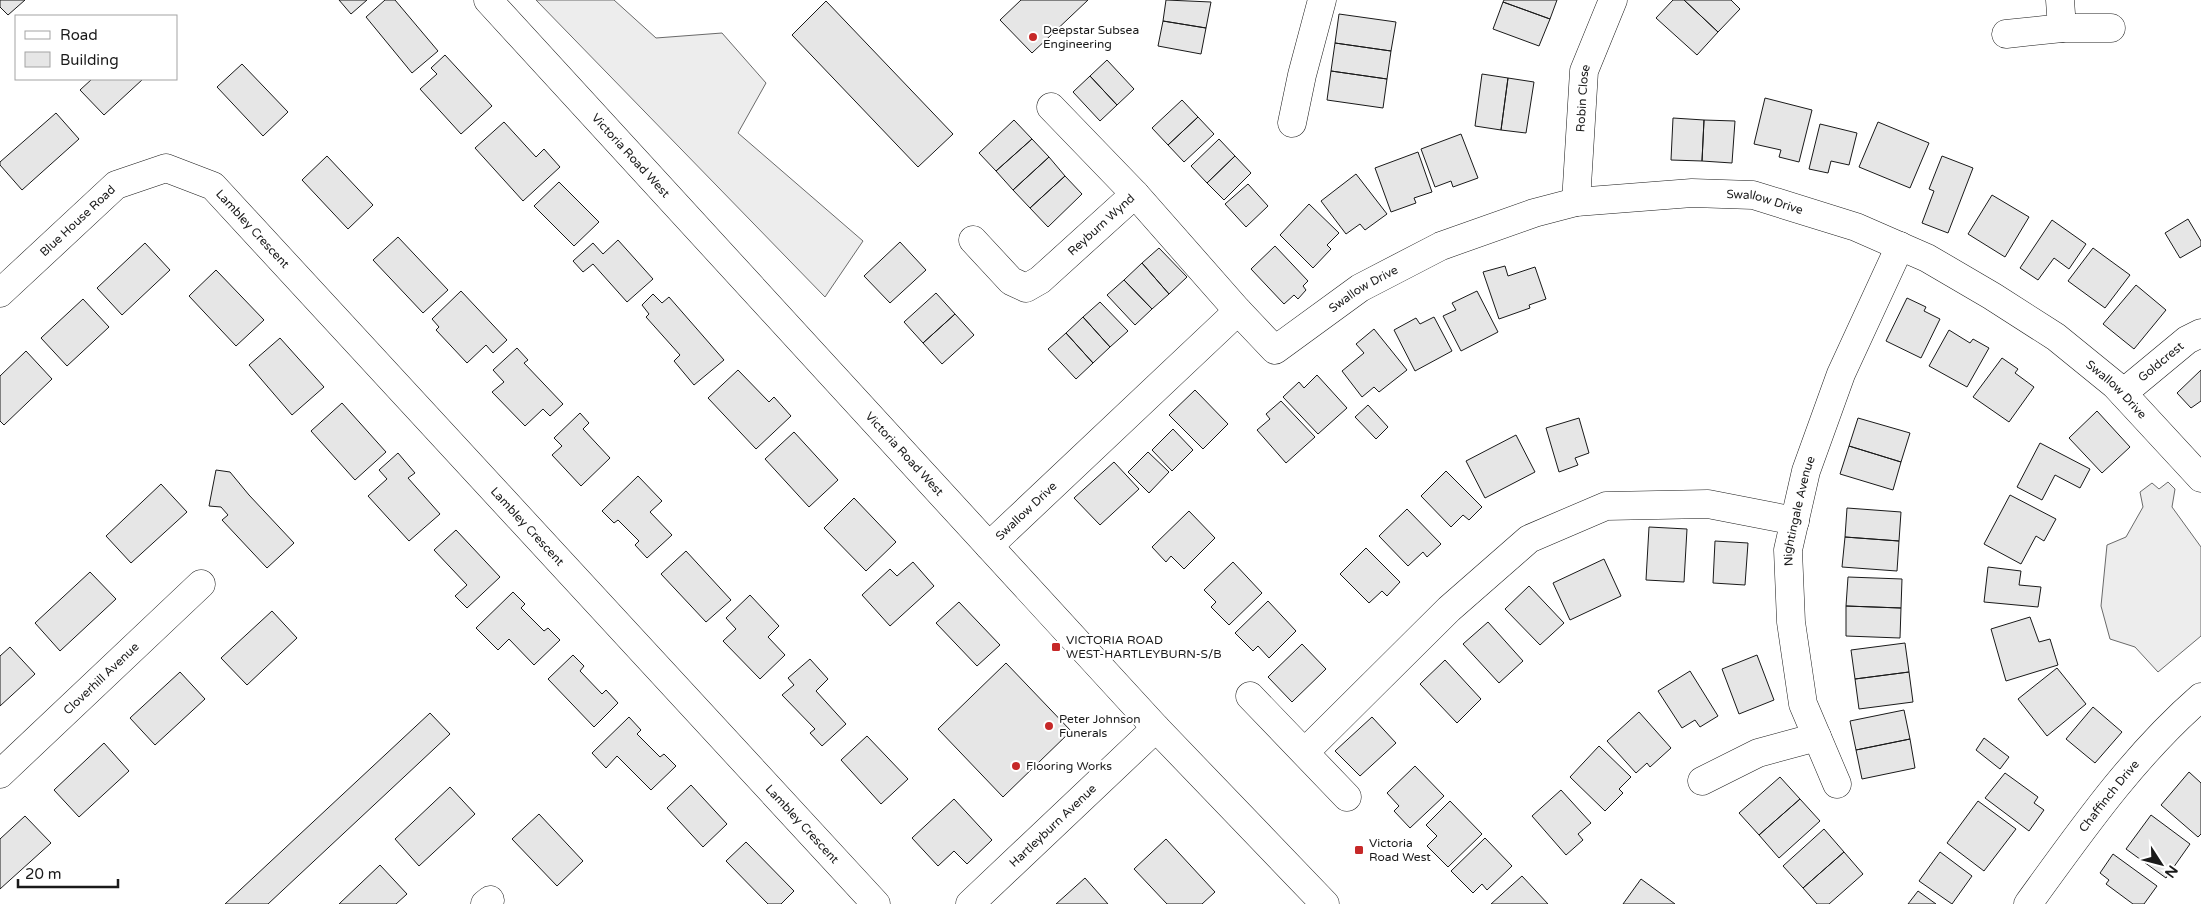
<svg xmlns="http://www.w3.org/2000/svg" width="2201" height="904" font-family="'Varela Round',sans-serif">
<rect width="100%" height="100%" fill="#fff"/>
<path fill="#ededed" stroke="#6a6a6a" d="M 536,0 L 614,0 L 656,38 L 722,33 L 766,83 L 738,133 L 863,241 L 825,297 Z
M 2168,482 L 2175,489 L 2172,507 L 2201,547 L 2201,636 L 2158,672 L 2135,647 L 2110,639 L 2101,606 L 2107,545 L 2126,537 L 2143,507 L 2140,492 L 2152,483 L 2159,489 Z"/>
<path fill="#e6e6e6" stroke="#1a1a1a" d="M 0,0 L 25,0 L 8,15 L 0,7 Z
M 339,0 L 367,0 L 351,14 Z
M 385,0 L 395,0 L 438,51 L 412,73 L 366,17 Z
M 1021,0 L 1088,0 L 1032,53 L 1000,20 Z
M 1166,0 L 1211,2 L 1206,28 L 1163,21 Z
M 1504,0 L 1557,0 L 1550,19 L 1503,2 Z
M 1673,0 L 1684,0 L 1718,32 L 1697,55 L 1656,18 Z
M 1684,0 L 1731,0 L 1740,9 L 1718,32 Z
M 826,1 L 953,134 L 918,167 L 792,35 Z
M 1503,2 L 1550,19 L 1539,46 L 1493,29 Z
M 1339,14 L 1396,22 L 1391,51 L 1335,43 Z
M 1163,21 L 1206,28 L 1201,54 L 1158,46 Z
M 1335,43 L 1391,51 L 1387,79 L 1331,71 Z
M 445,55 L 492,106 L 461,134 L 420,89 L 437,74 L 431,68 Z
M 1107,60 L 1134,89 L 1117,105 L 1090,76 Z
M 242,64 L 288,112 L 263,136 L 217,87 Z
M 1331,71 L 1387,79 L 1383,108 L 1327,100 Z
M 1482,74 L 1508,78 L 1501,130 L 1475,126 Z
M 1090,76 L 1117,105 L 1100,121 L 1073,92 Z
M 1508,78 L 1534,82 L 1526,133 L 1501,130 Z
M 92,79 L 143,79 L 104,115 L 80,90 Z
M 1765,98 L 1812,110 L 1799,162 L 1779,157 L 1781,150 L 1754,144 Z
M 1182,100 L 1198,117 L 1168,145 L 1152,128 Z
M 56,113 L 79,139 L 22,190 L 0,165 L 0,162 Z
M 1198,117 L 1214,134 L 1184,162 L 1168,145 Z
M 1673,118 L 1704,120 L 1702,161 L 1671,160 Z
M 1014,120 L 1032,139 L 996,171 L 979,153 Z
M 1704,120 L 1735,121 L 1732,163 L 1702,161 Z
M 504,122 L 536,157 L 544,149 L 560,167 L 523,201 L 475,148 Z
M 1878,122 L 1929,143 L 1910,188 L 1859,167 Z
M 1820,124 L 1857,133 L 1849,165 L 1831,161 L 1828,173 L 1809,169 Z
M 1461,134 L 1478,178 L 1453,187 L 1451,181 L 1435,187 L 1421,149 Z
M 1032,139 L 1049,157 L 1013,190 L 996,171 Z
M 1219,139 L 1235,156 L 1207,183 L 1191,166 Z
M 1418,152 L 1432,192 L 1414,198 L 1416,203 L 1391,212 L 1375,168 Z
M 327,156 L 373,205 L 348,229 L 302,180 Z
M 1235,156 L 1251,173 L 1224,200 L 1207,183 Z
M 1942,156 L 1973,168 L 1948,233 L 1922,223 L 1934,191 L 1929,189 Z
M 1049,157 L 1065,176 L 1030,208 L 1013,190 Z
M 1356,174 L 1387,214 L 1365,230 L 1360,224 L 1346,234 L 1321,201 Z
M 1065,176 L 1082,194 L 1048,227 L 1030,208 Z
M 559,182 L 599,222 L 574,246 L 534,206 Z
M 1248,184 L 1268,206 L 1246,227 L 1225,204 Z
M 1992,195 L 2029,217 L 2005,257 L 1968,234 Z
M 1309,204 L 1339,233 L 1327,245 L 1331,249 L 1313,268 L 1280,235 Z
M 2188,219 L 2201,241 L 2201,246 L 2180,258 L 2165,233 Z
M 2052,220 L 2086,244 L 2069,269 L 2054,258 L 2038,280 L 2020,268 Z
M 398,237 L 448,290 L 423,313 L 373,260 Z
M 618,240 L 653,279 L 627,302 L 593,264 L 583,272 L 573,261 L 593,243 L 603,254 Z
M 900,242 L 926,270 L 890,303 L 864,276 Z
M 145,243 L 170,270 L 122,315 L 97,288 Z
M 1275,246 L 1308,281 L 1303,286 L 1306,290 L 1298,299 L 1294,295 L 1284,304 L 1251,269 Z
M 1159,248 L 1187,277 L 1169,294 L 1142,263 Z
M 2093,248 L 2130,275 L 2105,308 L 2068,281 Z
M 1142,263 L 1169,294 L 1152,309 L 1124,280 Z
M 1505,266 L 1508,276 L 1535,267 L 1546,299 L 1529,305 L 1530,308 L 1499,319 L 1483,272 Z
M 216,270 L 264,320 L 236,346 L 189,296 Z
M 1124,280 L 1152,309 L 1135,325 L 1107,295 Z
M 2136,285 L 2166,310 L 2134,349 L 2103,324 Z
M 461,291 L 507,340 L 493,353 L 486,345 L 467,363 L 436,330 L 439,327 L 432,319 Z
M 1477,291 L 1498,332 L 1461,351 L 1443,316 L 1456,310 L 1452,303 Z
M 936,293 L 955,314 L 923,343 L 904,322 Z
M 653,294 L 662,303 L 669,297 L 724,360 L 694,385 L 674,361 L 680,355 L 646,317 L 649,314 L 642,305 Z
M 1907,298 L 1926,307 L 1924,311 L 1940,319 L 1921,358 L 1886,341 Z
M 83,299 L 109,327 L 67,366 L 41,338 Z
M 1100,302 L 1128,331 L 1110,347 L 1083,317 Z
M 955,314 L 974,335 L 942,364 L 923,343 Z
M 1083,317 L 1110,347 L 1093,363 L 1066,333 Z
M 1434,317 L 1452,351 L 1415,371 L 1394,330 L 1416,318 L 1420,324 Z
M 1374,329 L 1407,370 L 1379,392 L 1374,387 L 1362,397 L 1342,371 L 1364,353 L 1356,344 Z
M 1949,330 L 1970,343 L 1973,339 L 1989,348 L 1967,387 L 1929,366 Z
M 1066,333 L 1093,363 L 1076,379 L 1048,349 Z
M 280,338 L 324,387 L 292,415 L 249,365 Z
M 517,348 L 528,360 L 524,363 L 563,404 L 550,416 L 543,409 L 525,426 L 492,392 L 504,382 L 493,370 Z
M 26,351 L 52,379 L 4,425 L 0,421 L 0,376 Z
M 2002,358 L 2018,369 L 2015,373 L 2034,387 L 2009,422 L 1973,397 Z
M 738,370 L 769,402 L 774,397 L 791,416 L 756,449 L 708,398 Z
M 2201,370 L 2201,401 L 2191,408 L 2177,393 Z
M 1317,375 L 1347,408 L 1318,434 L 1283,397 L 1299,382 L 1304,388 Z
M 1195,390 L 1228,424 L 1203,449 L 1169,415 Z
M 1281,401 L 1315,437 L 1286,463 L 1257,430 L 1270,419 L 1266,414 Z
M 342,403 L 386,452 L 355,480 L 311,431 Z
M 1368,405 L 1388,427 L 1376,439 L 1355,417 Z
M 2097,411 L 2130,447 L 2102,473 L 2069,438 Z
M 580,413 L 589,423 L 583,429 L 610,458 L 581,486 L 552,455 L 562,446 L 554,438 Z
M 1579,418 L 1589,453 L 1575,458 L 1578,465 L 1559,472 L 1546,428 Z
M 1858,418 L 1910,433 L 1901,462 L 1849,446 Z
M 1173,429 L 1193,450 L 1172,471 L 1152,450 Z
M 794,432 L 838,480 L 809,507 L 765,459 Z
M 1516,435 L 1535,472 L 1485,498 L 1466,461 Z
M 2040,443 L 2090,469 L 2080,488 L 2055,475 L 2042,500 L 2017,487 Z
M 1849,446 L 1901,462 L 1893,490 L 1840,474 Z
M 1148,452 L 1169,472 L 1149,493 L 1128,472 Z
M 398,453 L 415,473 L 408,478 L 440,514 L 409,541 L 368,496 L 387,479 L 379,470 Z
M 1114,462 L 1139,489 L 1100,525 L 1074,498 Z
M 216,470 L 230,472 L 249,495 L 294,543 L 267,568 L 222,520 L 228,515 L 221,507 L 209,506 Z
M 1446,471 L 1482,507 L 1469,520 L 1463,515 L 1451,527 L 1421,496 Z
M 638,476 L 662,501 L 650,512 L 672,535 L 647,558 L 635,545 L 639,541 L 618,520 L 614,523 L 602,511 Z
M 161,484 L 187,512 L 131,563 L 106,536 Z
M 2010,495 L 2056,519 L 2044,541 L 2036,536 L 2021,564 L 1984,544 Z
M 854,498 L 896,542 L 866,571 L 824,528 Z
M 1847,508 L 1901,512 L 1899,541 L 1845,537 Z
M 1407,509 L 1441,544 L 1427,557 L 1423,552 L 1408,566 L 1379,536 Z
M 1189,511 L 1215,538 L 1184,569 L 1171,556 L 1166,562 L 1152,547 Z
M 1649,527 L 1687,529 L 1684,582 L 1646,580 Z
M 456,530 L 500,577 L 467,608 L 455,596 L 467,585 L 434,550 Z
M 1845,537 L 1899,541 L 1897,571 L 1842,567 Z
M 1715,541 L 1748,543 L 1745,585 L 1713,583 Z
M 1366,548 L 1400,582 L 1387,596 L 1382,591 L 1369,603 L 1340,574 Z
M 686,551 L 731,600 L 706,622 L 661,574 Z
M 1604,559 L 1621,596 L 1570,620 L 1553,583 Z
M 913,562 L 934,586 L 890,626 L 862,595 L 890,569 L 897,576 Z
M 1233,562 L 1262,593 L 1229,625 L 1211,607 L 1216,602 L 1204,590 Z
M 1988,567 L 2021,571 L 2019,585 L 2041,587 L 2038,607 L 1984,602 Z
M 90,572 L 116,599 L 60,651 L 35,623 Z
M 1848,577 L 1902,579 L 1901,608 L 1846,606 Z
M 1529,586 L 1564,623 L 1540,645 L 1505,609 Z
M 513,592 L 525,604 L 521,608 L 544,631 L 548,628 L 560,640 L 534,665 L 509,639 L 498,650 L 476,628 Z
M 750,595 L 779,626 L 768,637 L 785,655 L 760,679 L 723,641 L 736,629 L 726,618 Z
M 1268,601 L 1296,631 L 1269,658 L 1258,646 L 1253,651 L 1235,633 Z
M 959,602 L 1000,645 L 977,666 L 936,623 Z
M 1846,606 L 1901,608 L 1900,638 L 1846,636 Z
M 272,611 L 297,638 L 247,685 L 221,658 Z
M 2030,617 L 2039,642 L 2050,639 L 2058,665 L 2006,681 L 1991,629 Z
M 1488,622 L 1523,661 L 1499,683 L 1463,644 Z
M 1905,643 L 1909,672 L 1855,679 L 1851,650 Z
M 1302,644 L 1326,669 L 1292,702 L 1268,677 Z
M 10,647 L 35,674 L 0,706 L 0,656 Z
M 573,655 L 584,666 L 580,671 L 602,694 L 606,690 L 618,703 L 594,727 L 548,679 Z
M 1757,655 L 1774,700 L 1739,714 L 1722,669 Z
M 810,659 L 828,679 L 816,691 L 846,724 L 822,746 L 810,733 L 815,729 L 782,695 L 794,685 L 788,678 Z
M 1445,660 L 1481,699 L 1457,723 L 1420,684 Z
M 1006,663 L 1071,731 L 1003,797 L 938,729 Z
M 2057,668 L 2086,704 L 2047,736 L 2018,699 Z
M 1690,671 L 1718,716 L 1700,727 L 1695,720 L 1682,728 L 1658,691 Z
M 180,672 L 205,699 L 155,745 L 130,718 Z
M 1909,672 L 1913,702 L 1859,709 L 1855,679 Z
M 2093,707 L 2122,732 L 2095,763 L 2066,739 Z
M 1904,710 L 1910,739 L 1856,750 L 1850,721 Z
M 1639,712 L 1671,748 L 1650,767 L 1647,763 L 1636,773 L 1607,741 Z
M 430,713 L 450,734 L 268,904 L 225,904 Z
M 629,717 L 641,730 L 637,734 L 660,757 L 664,754 L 676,766 L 651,790 L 617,756 L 606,768 L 592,753 Z
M 1372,717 L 1396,743 L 1360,776 L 1335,751 Z
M 867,736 L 908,779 L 881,804 L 841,760 Z
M 1984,738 L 2009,757 L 2000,769 L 1976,750 Z
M 1910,739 L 1915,768 L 1862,779 L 1856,750 Z
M 104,743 L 129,771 L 79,817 L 54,790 Z
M 1599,746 L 1631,777 L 1619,789 L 1623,793 L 1605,811 L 1570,777 Z
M 1415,766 L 1444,796 L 1410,828 L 1394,811 L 1399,806 L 1387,793 Z
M 2189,772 L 2201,783 L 2201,834 L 2198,837 L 2161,805 Z
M 2005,773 L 2038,797 L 2034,803 L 2044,810 L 2029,831 L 1985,798 Z
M 1780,777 L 1800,799 L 1759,835 L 1739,813 Z
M 691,785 L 727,824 L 703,847 L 667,808 Z
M 450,787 L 475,814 L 419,866 L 395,839 Z
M 1561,790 L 1591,823 L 1578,834 L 1583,840 L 1566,855 L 1532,816 Z
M 954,799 L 992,840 L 967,864 L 954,851 L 938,866 L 912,838 Z
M 1800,799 L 1820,821 L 1779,858 L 1759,835 Z
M 1450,801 L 1482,834 L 1448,867 L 1427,846 L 1437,836 L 1426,825 Z
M 1978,801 L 2016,829 L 1984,871 L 1947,843 Z
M 539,814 L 583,861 L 557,886 L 512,839 Z
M 2151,815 L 2190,844 L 2166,878 L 2126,849 Z
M 25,816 L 51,843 L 0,889 L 0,839 Z
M 1824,829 L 1844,852 L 1803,888 L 1783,866 Z
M 1485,838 L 1512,866 L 1487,890 L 1482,884 L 1473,893 L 1451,871 Z
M 1166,839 L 1215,892 L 1202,904 L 1167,904 L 1134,869 Z
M 746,842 L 794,891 L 781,904 L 768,904 L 726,861 Z
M 1844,852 L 1863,874 L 1829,904 L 1817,904 L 1803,888 Z
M 1940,852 L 1972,876 L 1952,904 L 1919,881 Z
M 2113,854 L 2157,886 L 2144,904 L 2133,904 L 2106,884 L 2109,880 L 2100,873 Z
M 380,865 L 407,894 L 396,904 L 339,904 Z
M 1522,876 L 1548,904 L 1491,904 Z
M 1085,878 L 1108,904 L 1056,904 Z
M 1641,879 L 1675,904 L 1623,904 Z
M 1918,891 L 1936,904 L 1908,904 Z"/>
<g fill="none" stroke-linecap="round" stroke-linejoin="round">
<defs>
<g id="minor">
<path d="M 2060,0 L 2062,28"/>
<path d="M 2006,34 L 2062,28 L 2111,28"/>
<path d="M 1051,107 L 1135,194"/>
<path d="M 1292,123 L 1302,75 L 1322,0"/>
<path id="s1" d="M 1576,202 L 1584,71 L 1613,0"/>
<path id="s2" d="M 973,240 L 1011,281 L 1026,288 L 1040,280 L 1135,194 L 1238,311 L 1275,350 L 1360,288 L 1441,246 L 1534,213 L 1576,202 L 1692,193 L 1753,195 L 1856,227 L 1927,258 L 1992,296 L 2056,337 L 2115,385 L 2201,478"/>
<path id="s3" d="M 0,293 L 116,185 L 166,168 L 213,186 L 876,904"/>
<path id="s4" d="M 2123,393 L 2187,340 L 2201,333"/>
<path id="s5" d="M 989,546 L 1238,311"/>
<path d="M 1250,696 L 1347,797"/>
<path d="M 1305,752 L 1449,609 L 1529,539 L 1606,506 L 1708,504 L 1795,521"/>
<path id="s6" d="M 0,774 L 201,584"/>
<path d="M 1702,781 L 1758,753 L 1817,737"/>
<path id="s7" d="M 1837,784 L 1803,704 L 1791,622 L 1788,550 L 1806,471 L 1841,374 L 1900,246"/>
<path d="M 485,904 L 490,900"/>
<path id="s8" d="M 970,904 L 1156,728"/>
<path id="s9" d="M 2028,904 C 2081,831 2133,756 2201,697"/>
</g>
<g id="major">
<path id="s10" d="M 488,0 L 1156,728 L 1325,904"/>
</g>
</defs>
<use href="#minor" stroke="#1a1a1a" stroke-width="29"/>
<use href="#major" stroke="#1a1a1a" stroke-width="29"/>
<use href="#minor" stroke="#fff" stroke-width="28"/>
<use href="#major" stroke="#fff" stroke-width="28"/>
</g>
<g fill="#c62828" stroke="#fff" stroke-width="2">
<circle cx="1033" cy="37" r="5"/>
<rect x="1051" y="642" width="10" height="10" rx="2.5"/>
<circle cx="1049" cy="726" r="5"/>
<circle cx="1016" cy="766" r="5"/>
<rect x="1354" y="845" width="10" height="10" rx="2.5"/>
</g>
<g text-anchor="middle" stroke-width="4" stroke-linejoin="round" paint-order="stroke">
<g font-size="12" fill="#1a1a1a" stroke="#fff" text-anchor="start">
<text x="1043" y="34">Deepstar Subsea<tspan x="1043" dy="14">Engineering</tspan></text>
<text x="1066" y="644">VICTORIA ROAD<tspan x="1066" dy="14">WEST-HARTLEYBURN-S/B</tspan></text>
<text x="1059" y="723">Peter Johnson<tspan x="1059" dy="14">Funerals</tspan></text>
<text x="1026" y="770">Flooring Works</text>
<text x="1369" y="847">Victoria<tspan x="1369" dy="14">Road West</tspan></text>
</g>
<g font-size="12" fill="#1a1a1a" stroke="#fff">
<text dy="4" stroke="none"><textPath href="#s1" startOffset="104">Robin Close</textPath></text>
<text dy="4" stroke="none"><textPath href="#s10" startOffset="211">Victoria Road West</textPath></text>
<text dy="4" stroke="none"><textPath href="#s2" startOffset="955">Swallow Drive</textPath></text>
<text dy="4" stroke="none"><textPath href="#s3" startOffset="106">Blue House Road</textPath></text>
<text dy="4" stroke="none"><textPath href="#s2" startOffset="171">Reyburn Wynd</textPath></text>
<text dy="4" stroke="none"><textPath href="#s3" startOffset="320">Lambley Crescent</textPath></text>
<text dy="4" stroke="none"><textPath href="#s2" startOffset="534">Swallow Drive</textPath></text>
<text dy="4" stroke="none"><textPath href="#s4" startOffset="49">Goldcrest</textPath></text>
<text dy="4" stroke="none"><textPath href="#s2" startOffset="1359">Swallow Drive</textPath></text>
<text dy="4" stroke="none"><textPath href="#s10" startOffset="616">Victoria Road West</textPath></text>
<text dy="4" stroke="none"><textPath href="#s5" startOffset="51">Swallow Drive</textPath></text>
<text dy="4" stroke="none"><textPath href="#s7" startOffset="282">Nightingale Avenue</textPath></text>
<text dy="4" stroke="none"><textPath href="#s3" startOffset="725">Lambley Crescent</textPath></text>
<text dy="4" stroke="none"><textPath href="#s6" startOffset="139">Cloverhill Avenue</textPath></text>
<text dy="4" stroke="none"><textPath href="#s9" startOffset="135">Chaffinch Drive</textPath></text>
<text dy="4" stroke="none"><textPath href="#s3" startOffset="1130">Lambley Crescent</textPath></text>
<text dy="4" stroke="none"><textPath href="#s8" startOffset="114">Hartleyburn Avenue</textPath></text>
</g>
</g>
<rect x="15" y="15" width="162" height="65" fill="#ffffff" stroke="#a3a3a3"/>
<rect x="25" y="31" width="25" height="8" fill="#ffffff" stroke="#a3a3a3"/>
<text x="60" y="40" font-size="15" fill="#1a1a1a">Road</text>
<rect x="25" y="52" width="25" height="15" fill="#e6e6e6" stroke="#a3a3a3"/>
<text x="60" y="65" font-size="15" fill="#1a1a1a">Building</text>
<g transform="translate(2161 864) rotate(126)" stroke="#ffffff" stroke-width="4" paint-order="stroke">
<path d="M0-4L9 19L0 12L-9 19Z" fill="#1a1a1a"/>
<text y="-8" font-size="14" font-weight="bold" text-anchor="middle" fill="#1a1a1a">N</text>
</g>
<path d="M18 879v8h100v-8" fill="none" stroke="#1a1a1a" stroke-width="2.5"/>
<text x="25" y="879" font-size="15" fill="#1a1a1a" stroke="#ffffff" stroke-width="4" paint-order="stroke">20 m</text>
</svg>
